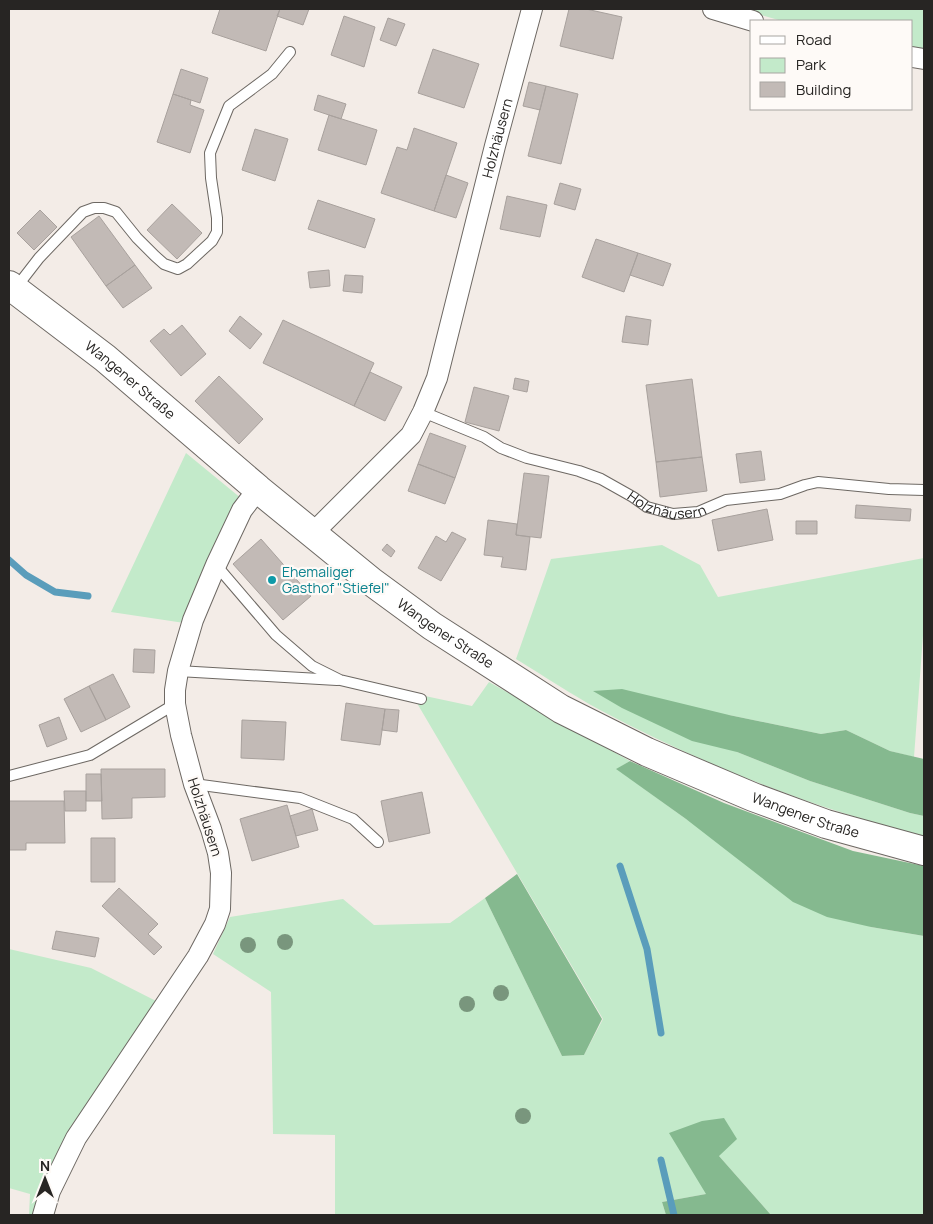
<svg xmlns="http://www.w3.org/2000/svg" width="933" height="1224" font-family="Manrope,sans-serif">
<rect width="100%" height="100%" fill="#f3ece7"/>
<path fill="#c3eaca" d="M 748,9 L 924,9 L 924,52 L 912,50 L 912,21 L 782,21 L 747,11 Z
M 186,453 L 253,508 L 191,624 L 111,612 Z
M 662,545 L 700,565 L 718,597 L 924,558 L 924,622 L 914,757 L 890,751 L 846,730 L 821,734 L 729,715 L 737,752 L 810,781 L 910,813 L 924,816 L 924,836 C 862,821 801,800 741,776 C 693,756 646,735 600,710 C 572,695 544,676 516,659 L 551,559 Z
M 489,682 L 630,761 L 617,769 L 686,819 L 871,927 L 924,936 L 924,1215 L 771,1215 L 719,1156 L 723,1118 L 706,1194 L 662,1202 L 666,1215 L 335,1215 L 335,1135 L 273,1134 L 271,992 L 213,954 L 230,917 L 343,899 L 374,925 L 450,923 L 485,898 L 562,1056 L 584,1055 L 603,1019 L 411,693 L 472,706 Z
M 9,949 L 91,968 L 160,1003 L 71,1126 L 41,1192 L 35,1215 L 29,1215 L 30,1194 L 9,1188 Z"/>
<path fill="#85b98f" d="M 622,689 L 729,715 L 821,734 L 846,730 L 890,751 L 924,759 L 924,816 L 910,813 L 810,781 L 737,752 L 692,741 L 622,708 L 593,691 Z
M 630,761 L 724,803 L 853,851 L 924,866 L 924,936 L 871,927 L 827,917 L 793,902 L 686,819 L 616,769 Z
M 517,874 L 602,1019 L 584,1055 L 562,1056 L 485,898 Z
M 724,1118 L 737,1139 L 719,1156 L 771,1215 L 666,1215 L 662,1202 L 706,1194 L 669,1133 L 702,1121 Z"/>
<g fill="none" stroke-linecap="round" stroke-linejoin="round">
<path stroke="#5a9dbb" stroke-width="7" d="M 9,560 L 26,575 L 55,592 L 88,596
M 620,866 L 647,949 L 661,1033
M 661,1160 L 674,1215"/>
</g>
<path fill="#c2bab6" stroke="#a8a19d" d="M 220,9 L 280,9 L 266,51 L 212,33 Z
M 280,9 L 309,9 L 303,25 L 277,16 Z
M 569,9 L 586,9 L 622,17 L 613,59 L 560,46 Z
M 344,16 L 375,27 L 364,67 L 331,55 Z
M 388,18 L 405,24 L 396,46 L 380,40 Z
M 433,49 L 479,64 L 464,108 L 418,93 Z
M 181,69 L 208,78 L 200,103 L 173,94 Z
M 529,82 L 546,86 L 540,110 L 523,106 Z
M 546,86 L 578,94 L 561,164 L 528,156 Z
M 173,94 L 191,100 L 190,105 L 204,110 L 190,153 L 157,142 Z
M 318,95 L 346,104 L 341,119 L 314,110 Z
M 329,115 L 377,130 L 366,165 L 318,150 Z
M 414,128 L 457,143 L 434,211 L 381,193 L 397,147 L 407,150 Z
M 255,129 L 288,139 L 275,181 L 242,170 Z
M 446,175 L 468,183 L 456,218 L 434,211 Z
M 560,183 L 581,189 L 575,210 L 554,204 Z
M 507,196 L 547,205 L 540,237 L 500,229 Z
M 318,200 L 375,219 L 365,248 L 308,229 Z
M 172,204 L 202,233 L 177,259 L 147,230 Z
M 40,210 L 57,227 L 34,250 L 17,233 Z
M 99,216 L 135,265 L 106,286 L 71,237 Z
M 596,239 L 638,253 L 624,292 L 582,277 Z
M 638,253 L 671,264 L 663,286 L 630,275 Z
M 135,265 L 152,288 L 123,308 L 106,286 Z
M 329,270 L 330,286 L 310,288 L 308,272 Z
M 345,275 L 363,276 L 362,293 L 343,291 Z
M 240,316 L 262,334 L 250,349 L 229,331 Z
M 626,316 L 651,320 L 648,345 L 622,342 Z
M 283,320 L 374,363 L 354,406 L 263,363 Z
M 182,325 L 206,354 L 181,376 L 150,341 L 164,329 L 170,335 Z
M 370,372 L 402,387 L 385,421 L 354,406 Z
M 219,376 L 263,419 L 239,444 L 195,401 Z
M 515,378 L 529,381 L 527,392 L 513,389 Z
M 692,379 L 702,457 L 656,462 L 646,385 Z
M 474,387 L 509,396 L 499,431 L 465,422 Z
M 430,433 L 466,446 L 455,478 L 418,464 Z
M 761,451 L 765,480 L 740,483 L 736,454 Z
M 702,457 L 707,491 L 660,497 L 656,462 Z
M 418,464 L 455,478 L 445,504 L 408,491 Z
M 524,473 L 549,476 L 541,538 L 516,535 Z
M 856,505 L 911,509 L 910,521 L 855,518 Z
M 767,509 L 773,540 L 718,551 L 712,520 Z
M 488,520 L 517,524 L 516,535 L 530,537 L 526,570 L 501,567 L 503,557 L 484,555 Z
M 796,521 L 817,521 L 817,534 L 796,534 Z
M 452,532 L 466,539 L 441,581 L 418,568 L 436,536 L 446,542 Z
M 261,539 L 311,596 L 283,620 L 233,564 Z
M 387,544 L 395,551 L 391,557 L 382,550 Z
M 134,649 L 155,650 L 154,673 L 133,672 Z
M 113,674 L 130,707 L 106,720 L 89,686 Z
M 89,686 L 106,720 L 81,732 L 64,699 Z
M 346,703 L 385,709 L 380,745 L 341,740 Z
M 385,709 L 399,710 L 397,732 L 382,730 Z
M 59,717 L 67,739 L 47,747 L 39,725 Z
M 242,720 L 286,722 L 284,760 L 241,758 Z
M 101,769 L 165,769 L 165,797 L 132,798 L 132,818 L 102,819 Z
M 86,774 L 101,774 L 102,801 L 86,801 Z
M 64,791 L 86,791 L 86,811 L 65,811 Z
M 422,792 L 430,833 L 389,842 L 381,801 Z
M 9,801 L 64,801 L 65,843 L 26,843 L 26,850 L 9,850 Z
M 287,805 L 299,847 L 252,861 L 240,819 Z
M 312,809 L 318,830 L 296,836 L 290,816 Z
M 91,838 L 115,838 L 115,882 L 91,882 Z
M 119,888 L 158,924 L 148,934 L 162,947 L 154,955 L 102,906 Z
M 56,931 L 99,938 L 95,957 L 52,949 Z"/>
<g fill="none" stroke-linecap="round" stroke-linejoin="round">
<defs>
<g id="lane">
<path d="M 15,289 L 39,258 L 83,212 L 94,208 L 104,208 L 116,212 L 137,238 L 155,256 L 164,264 L 178,269 L 187,264 L 212,241 L 217,232 L 217,218 L 211,178 L 210,153 L 229,106 L 272,74 L 290,52"/>
<path id="s1" d="M 423,412 L 484,437 L 501,448 L 527,458 L 579,471 L 601,479 L 633,497 L 647,507 L 673,514 L 698,512 L 726,500 L 780,494 L 805,485 L 818,482 L 889,489 L 924,490"/>
<path d="M 216,565 L 276,635 L 312,666 L 340,680 L 421,699"/>
<path d="M 178,671 L 337,680"/>
<path d="M 9,776 L 90,755 L 175,704"/>
<path d="M 194,784 L 300,798 L 353,819 L 378,842"/>
</g>
<g id="street">
<path d="M 713,9 L 753,21"/>
<path d="M 912,57 L 924,59"/>
<path id="s2" d="M 312,534 L 411,435 L 423,412 L 437,378 L 495,146 L 532,9"/>
<path d="M 43,1215 L 50,1191 L 76,1138 L 198,956 L 215,924 L 220,909 L 221,873 L 218,853 L 211,829 L 194,784 L 181,735 L 175,704 L 175,690 L 178,671 L 193,620 L 216,565 L 242,510 L 258,489"/>
</g>
<g id="secondary">
<path id="s3" d="M 9,285 L 105,358 L 258,489 L 372,582 L 432,626 L 561,709 L 647,752 L 753,797 L 826,824 L 924,851"/>
</g>
</defs>
<use href="#lane" stroke="#6d6863" stroke-width="12"/>
<use href="#street" stroke="#6d6863" stroke-width="22"/>
<use href="#secondary" stroke="#6d6863" stroke-width="30"/>
<use href="#lane" stroke="#fff" stroke-width="10"/>
<use href="#street" stroke="#fff" stroke-width="20"/>
<use href="#secondary" stroke="#fff" stroke-width="28"/>
</g>
<g fill="#79967d">
<circle cx="285" cy="942" r="8"/>
<circle cx="248" cy="945" r="8"/>
<circle cx="501" cy="993" r="8"/>
<circle cx="467" cy="1004" r="8"/>
<circle cx="523" cy="1116" r="8"/>
</g>
<circle fill="#0f9aa8" stroke="#fefaf7" stroke-width="2" cx="272" cy="580" r="5"/>
<g text-anchor="middle" stroke-width="4.5" stroke-linejoin="round" paint-order="stroke">
<g font-size="14" fill="#272523" stroke="#fefaf7">
<text dy="5" stroke="none"><textPath href="#s2" startOffset="450">Holzhäusern</textPath></text>
<text dy="5" stroke="none"><textPath href="#s3" startOffset="154">Wangener Straße</textPath></text>
<text dy="5" stroke="none"><textPath href="#s1" startOffset="264">Holzhäusern</textPath></text>
<text dy="5" stroke="none"><textPath href="#s3" startOffset="559">Wangener Straße</textPath></text>
<text dy="5" stroke="none"><textPath href="#s3" startOffset="964">Wangener Straße</textPath></text>
<text transform="translate(205 817) rotate(72)" y="5">Holzhäusern</text>
</g>
<g font-size="14" fill="#0d838f" stroke="#fefaf7" text-anchor="start">
<text x="282" y="577">Ehemaliger<tspan x="282" dy="16">Gasthof "Stiefel"</tspan></text>
</g>
</g>
<rect width="933" height="1224" fill="none" stroke="#272523" stroke-width="20"/>
<rect x="750" y="20" width="162" height="90" fill="#fefaf7" stroke="#a8a5a2"/>
<rect x="760" y="36" width="25" height="8" fill="#ffffff" stroke="#a8a5a2"/>
<text x="796" y="45" font-size="15" fill="#272523">Road</text>
<rect x="760" y="58" width="25" height="15" fill="#c3eaca" stroke="#a8a5a2"/>
<text x="796" y="70" font-size="15" fill="#272523">Park</text>
<rect x="760" y="82" width="25" height="15" fill="#c2bab6" stroke="#a8a5a2"/>
<text x="796" y="95" font-size="15" fill="#272523">Building</text>
<g transform="translate(45 1179)" stroke="#fefaf7" stroke-width="4" paint-order="stroke">
<path d="M0-4L9 19L0 12L-9 19Z" fill="#272523"/>
<text y="-8" font-size="14" font-weight="bold" text-anchor="middle" fill="#272523">N</text>
</g>
</svg>
